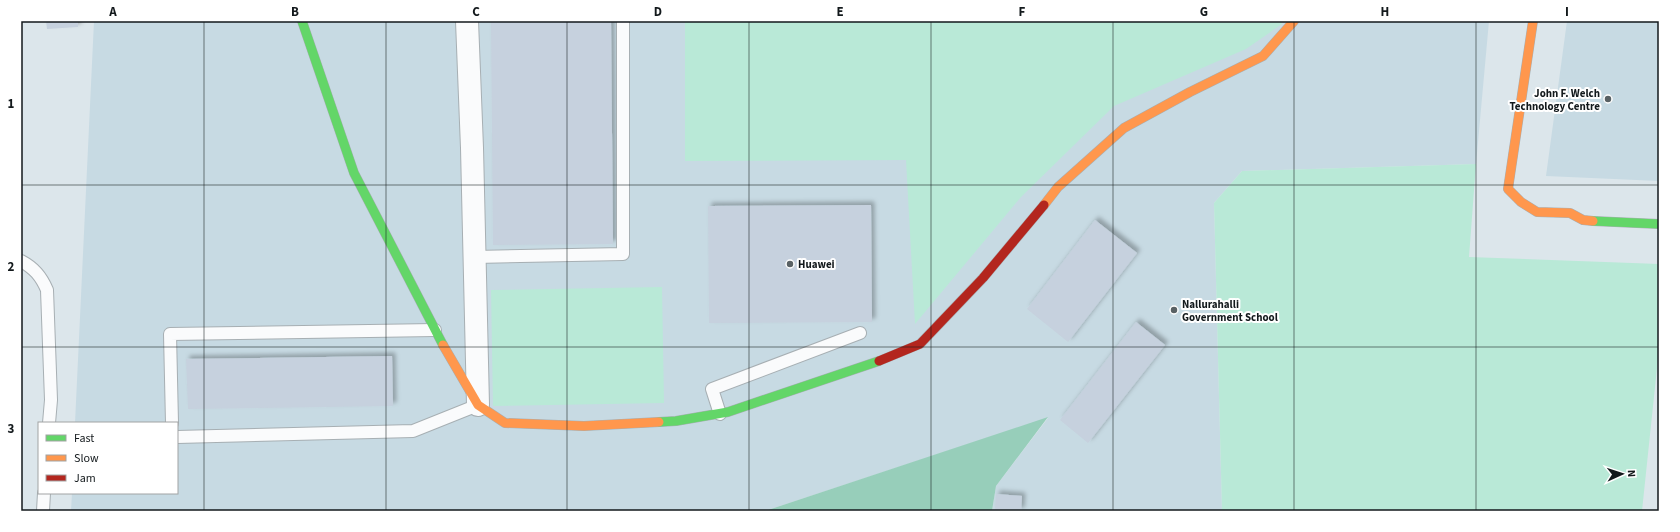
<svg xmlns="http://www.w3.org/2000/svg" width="1680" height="532" font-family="'Source Sans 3',sans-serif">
<defs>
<filter id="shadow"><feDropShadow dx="3.5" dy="-3.5" stdDeviation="2" flood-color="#0004"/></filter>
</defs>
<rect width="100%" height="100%" fill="#dce6eb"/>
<path fill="#c7dae3" d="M 94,21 L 1489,21 L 1476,164 L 1242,171 L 1214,203 L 1222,511 L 992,511 L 996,486 L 1048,418 L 765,511 L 71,511 L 72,493 L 177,493 L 177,423 L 75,423 Z
M 1567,21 L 1659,21 L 1659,181 L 1546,176 Z"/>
<path fill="#b9e9d7" d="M 685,21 L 1282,21 L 1282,24 L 1246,49 L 1114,106 L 1021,197 L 915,324 L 906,160 L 685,161 Z
M 1476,164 L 1469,257 L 1659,264 L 1659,349 L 1642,511 L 1222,511 L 1214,203 L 1242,171 Z
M 662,287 L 664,403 L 493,406 L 491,290 Z"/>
<path fill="#97ceba" d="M 1048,417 L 996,486 L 992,511 L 765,511 Z"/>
<path fill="#c6d1de" filter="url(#shadow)" d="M 46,21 L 78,21 L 78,27 L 47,29 Z
M 491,21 L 611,21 L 613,244 L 493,245 Z
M 871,205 L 872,322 L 709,323 L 708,206 Z
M 1095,220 L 1137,253 L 1068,342 L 1027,309 Z
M 1136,322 L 1165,345 L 1088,443 L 1060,420 Z
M 392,356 L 393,406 L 188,409 L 186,359 Z
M 996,494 L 1022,496 L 1021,511 L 995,511 Z"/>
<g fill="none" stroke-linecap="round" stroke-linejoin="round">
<defs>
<path id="lane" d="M 475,257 L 623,254 L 623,21
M 21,261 C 34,268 41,276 47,290 L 51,400 L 49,423
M 720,414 L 712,389 L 860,333
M 172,423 L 170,334 L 435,330
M 177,437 L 413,431 L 478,405
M 43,511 L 44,493"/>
<path id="street" d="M 467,21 L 472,148 L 478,405"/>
<path id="fast" d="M 302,21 L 354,173 L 443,345
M 1593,221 L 1659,224
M 659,422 L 676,421 L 728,412 L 879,361"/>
<path id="slow" d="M 1533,21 L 1508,189 L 1521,202 L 1537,212 L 1570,213 L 1583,220 L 1593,221
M 1044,205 L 1058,187 L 1124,128 L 1190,92 L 1263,56 L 1294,21
M 443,345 L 478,405 L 505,423 L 584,426 L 659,422"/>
<path id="jam" d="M 879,361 L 920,344 L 983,278 L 1044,205"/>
</defs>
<use href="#lane" stroke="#a7afb3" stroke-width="14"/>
<use href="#street" stroke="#a7afb3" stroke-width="24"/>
<use href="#fast" stroke="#a7afb3" stroke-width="10"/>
<use href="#slow" stroke="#a7afb3" stroke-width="10"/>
<use href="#jam" stroke="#a7afb3" stroke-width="10"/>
<use href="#lane" stroke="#fafbfc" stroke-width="12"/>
<use href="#street" stroke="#fafbfc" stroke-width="22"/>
<use href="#fast" stroke="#63d668" stroke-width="9"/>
<use href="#slow" stroke="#ff974d" stroke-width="9"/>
<use href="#jam" stroke="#b3261e" stroke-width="9"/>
</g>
<path fill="none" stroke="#13191c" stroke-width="1" stroke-opacity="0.55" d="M 204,21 L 204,511M 386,21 L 386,511M 567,21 L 567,511M 749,21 L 749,511M 931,21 L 931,511M 1113,21 L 1113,511M 1294,21 L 1294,511M 1476,21 L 1476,511M 21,185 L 1659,185M 21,347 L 1659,347"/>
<g fill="#596164" stroke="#fff" stroke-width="1.5">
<circle cx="1608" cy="99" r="4"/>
<circle cx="790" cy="264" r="4"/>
<circle cx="1174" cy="310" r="4"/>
</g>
<g text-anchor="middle" stroke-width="4" stroke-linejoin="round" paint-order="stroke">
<g font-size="11" font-weight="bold" fill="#13191c" stroke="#fff" text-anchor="start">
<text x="1600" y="97" text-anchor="end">John F. Welch<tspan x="1600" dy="13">Technology Centre</tspan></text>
<text x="798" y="268">Huawei</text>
<text x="1182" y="308">Nallurahalli<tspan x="1182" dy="13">Government School</tspan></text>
</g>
</g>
<rect width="1680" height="532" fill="none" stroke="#ffffff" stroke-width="44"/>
<rect x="38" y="422" width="140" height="72" fill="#ffffff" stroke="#a1a3a4"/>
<rect x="46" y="435" width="20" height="6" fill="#63d668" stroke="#a1a3a4"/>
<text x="74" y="442" font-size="12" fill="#13191c">Fast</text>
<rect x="46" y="455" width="20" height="6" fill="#ff974d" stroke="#a1a3a4"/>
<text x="74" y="462" font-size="12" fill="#13191c">Slow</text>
<rect x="46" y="475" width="20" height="6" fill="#b3261e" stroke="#a1a3a4"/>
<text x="74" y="482" font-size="12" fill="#13191c">Jam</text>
<g transform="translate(1622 474) rotate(87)" stroke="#ffffff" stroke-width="3" paint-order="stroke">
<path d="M0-3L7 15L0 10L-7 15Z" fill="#13191c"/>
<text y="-6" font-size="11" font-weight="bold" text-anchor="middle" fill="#13191c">N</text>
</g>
<rect x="22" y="22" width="1636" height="488" fill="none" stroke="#13191c" stroke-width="1.5"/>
<g font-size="13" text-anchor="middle" font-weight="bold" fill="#13191c">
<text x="113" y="16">A</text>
<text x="295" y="16">B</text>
<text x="476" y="16">C</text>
<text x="658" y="16">D</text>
<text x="840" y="16">E</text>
<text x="1022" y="16">F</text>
<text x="1204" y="16">G</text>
<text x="1385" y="16">H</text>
<text x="1567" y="16">I</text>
<text x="11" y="108">1</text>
<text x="11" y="271">2</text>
<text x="11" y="433">3</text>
</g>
</svg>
